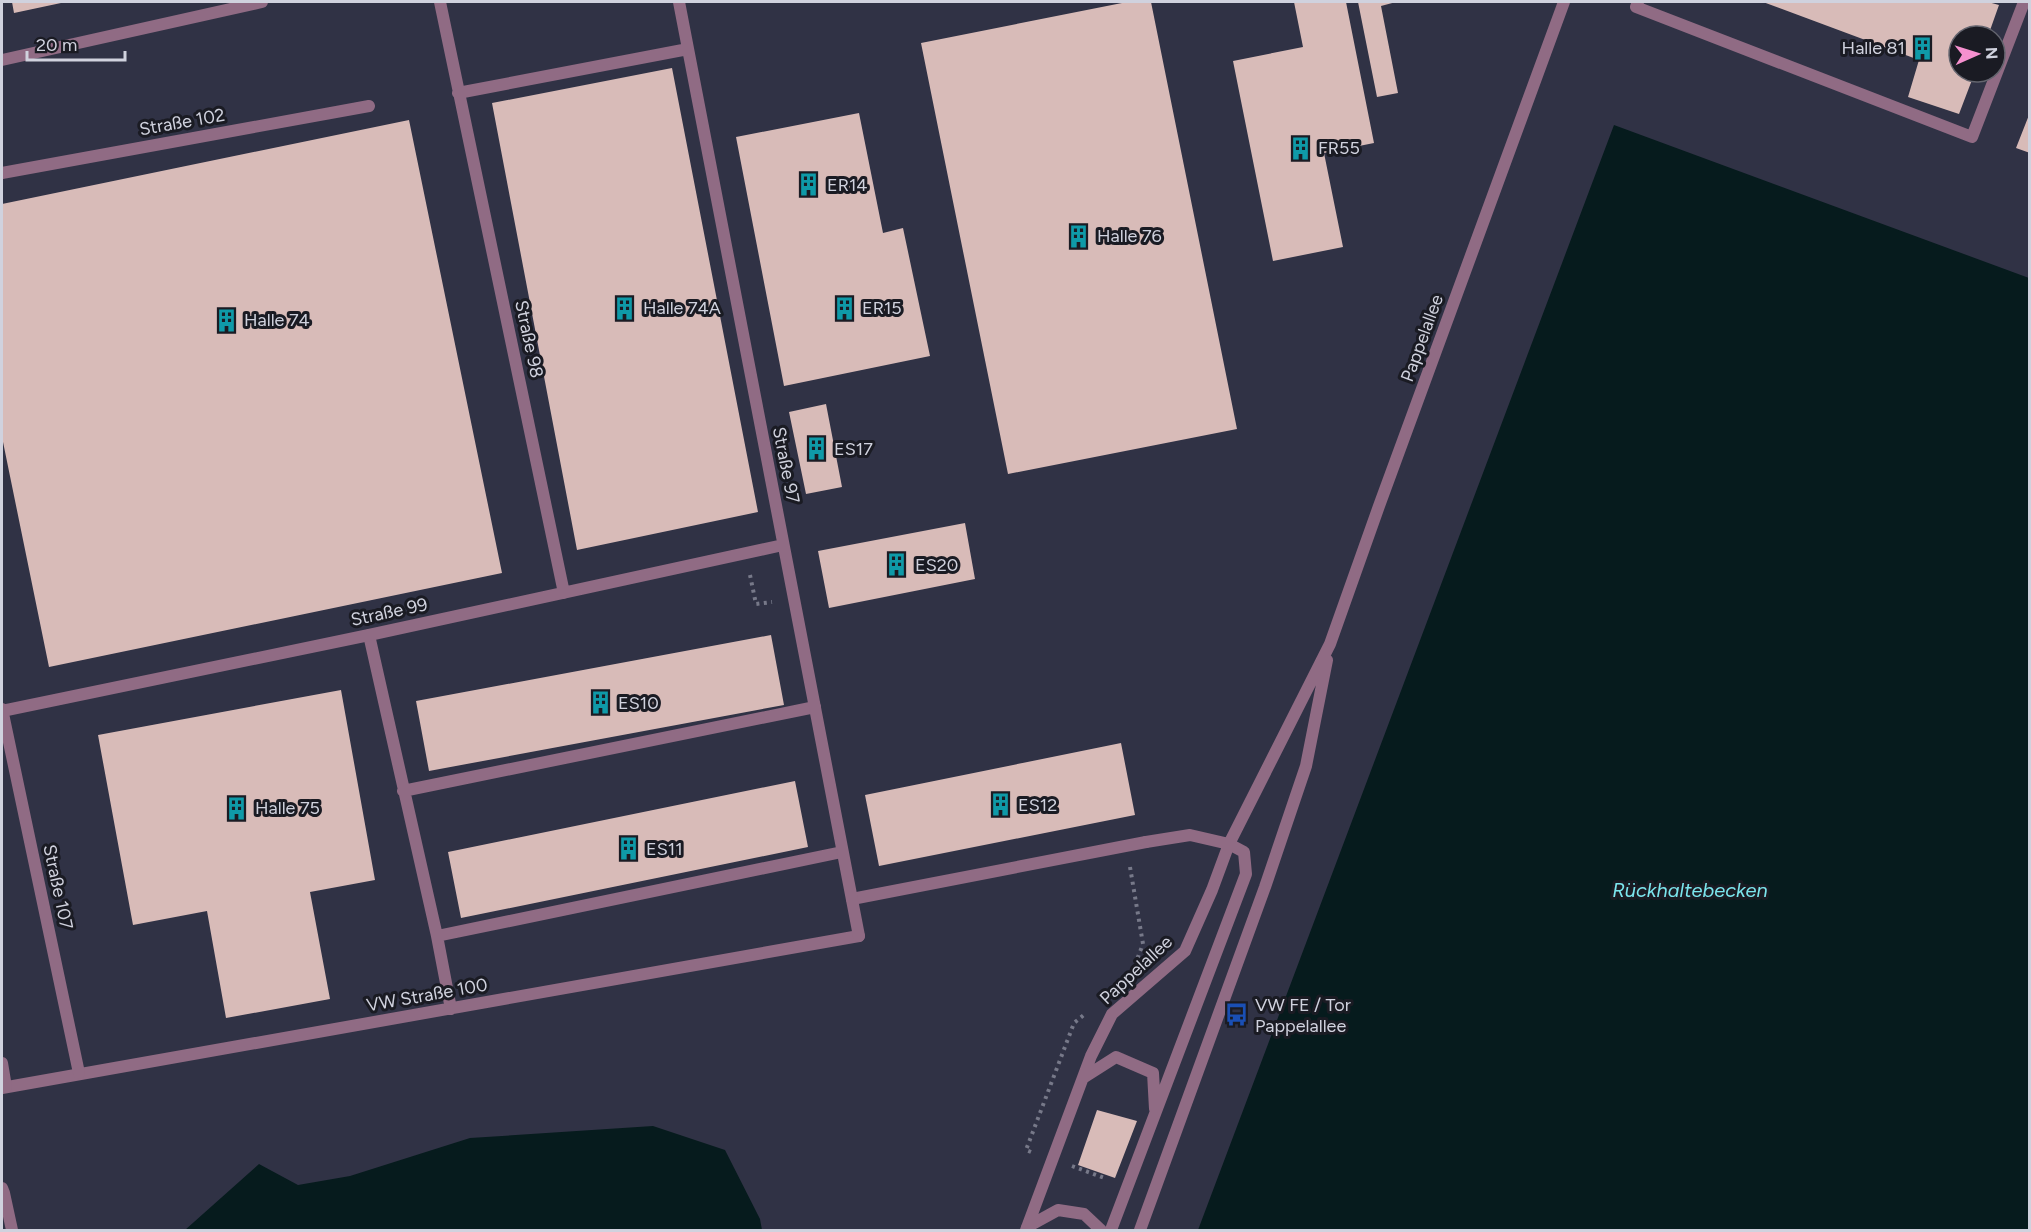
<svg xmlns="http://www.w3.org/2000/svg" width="2031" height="1232" font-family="Figtree,sans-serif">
<rect width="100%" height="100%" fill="#303245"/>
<path fill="#061b1d" d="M 1614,125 L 2029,278 L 2029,1230 L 1198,1230 Z
M 653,1126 L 725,1150 L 760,1219 L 762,1230 L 185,1230 L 259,1164 L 298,1185 L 350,1176 L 470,1138 Z"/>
<path fill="#d8bbb8" d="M 12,2 L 61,2 L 61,3 L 14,13 Z
M 1127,2 L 1151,2 L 1237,429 L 1008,474 L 921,43 Z
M 1294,2 L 1346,2 L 1374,143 L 1324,153 L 1343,247 L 1273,261 L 1233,61 L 1303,47 Z
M 1358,2 L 1396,2 L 1381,6 L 1398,93 L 1377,97 Z
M 1763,2 L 1988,2 L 1999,5 L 1988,36 L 1959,36 L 1959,72 L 1975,72 L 1959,114 L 1908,97 L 1919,60 Z
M 672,68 L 758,512 L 577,550 L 492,103 Z
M 859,113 L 883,233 L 903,228 L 930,356 L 784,386 L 736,137 Z
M 2029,115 L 2030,115 L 2030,153 L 2016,148 Z
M 409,120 L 502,573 L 49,667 L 2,437 L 2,204 Z
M 826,404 L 842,487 L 806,494 L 789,412 Z
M 965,523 L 975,579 L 829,608 L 818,551 Z
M 771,635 L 784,705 L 429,771 L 416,701 Z
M 341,690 L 375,880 L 310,892 L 330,999 L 226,1018 L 207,911 L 133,925 L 98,735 Z
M 1121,743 L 1135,815 L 879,866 L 865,795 Z
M 795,781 L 808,847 L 461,918 L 448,852 Z
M 1097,1110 L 1137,1121 L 1115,1178 L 1078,1165 Z"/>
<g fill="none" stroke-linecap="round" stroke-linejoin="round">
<path stroke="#777989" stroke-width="4" stroke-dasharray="3 4.5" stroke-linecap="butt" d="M 750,575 L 756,604 L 772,602
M 1130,867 L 1143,944 L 1136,962
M 1031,1152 L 1026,1150 L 1074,1023 L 1085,1014
M 1072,1166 L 1107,1179"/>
<path stroke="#906b84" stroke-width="12" d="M 1638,2 L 1636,7 L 1972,137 L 2024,2
M 369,635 L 437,936 L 842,852
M 403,791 L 815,707
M 852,899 L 1146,842
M 437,936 L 451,1009
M 2,1088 L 859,936"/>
<path stroke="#906b84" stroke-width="12" d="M 440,2 L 564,593
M 679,2 L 859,936
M 2,60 L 262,2
M 458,93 L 688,49
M 2,173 L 369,106
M 2,709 L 79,1073
M 2,711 L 369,635 L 783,545
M 2,1063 L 6,1087
M 1083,1078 L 1116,1057 L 1153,1073 L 1155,1109
M 2,1188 L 4,1193 L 12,1230
M 1027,1227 L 1058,1210 L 1084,1214 L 1101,1230
M 1026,1230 L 1091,1056 L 1112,1014 L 1185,951 L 1212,890 L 1229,844 L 1330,644 L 1379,506 L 1564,2
M 1111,1230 L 1246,874 L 1244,852 L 1229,844 L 1190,835 L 1146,842
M 1140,1230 L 1265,887 L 1306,766 L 1327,660"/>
</g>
<defs>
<symbol id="building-bare" viewBox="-9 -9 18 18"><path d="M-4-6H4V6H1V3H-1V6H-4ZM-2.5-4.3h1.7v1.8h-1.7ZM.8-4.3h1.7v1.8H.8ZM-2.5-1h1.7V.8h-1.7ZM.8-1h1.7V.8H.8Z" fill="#0f9aa8" stroke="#1a1b23" stroke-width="2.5" paint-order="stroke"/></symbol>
<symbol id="bus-bare" viewBox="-9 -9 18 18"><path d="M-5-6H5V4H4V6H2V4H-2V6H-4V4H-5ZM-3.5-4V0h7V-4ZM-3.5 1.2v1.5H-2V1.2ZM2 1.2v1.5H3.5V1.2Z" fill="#1a4fb4" stroke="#1a1b23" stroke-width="2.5" paint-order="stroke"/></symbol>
</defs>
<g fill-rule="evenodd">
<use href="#building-bare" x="1906" y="32" width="33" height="33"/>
<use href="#building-bare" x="1284" y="132" width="33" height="33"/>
<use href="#building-bare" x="792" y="168" width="33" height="33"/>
<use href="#building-bare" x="1062" y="220" width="33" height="33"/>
<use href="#building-bare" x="608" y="292" width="33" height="33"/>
<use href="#building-bare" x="828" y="292" width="33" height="33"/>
<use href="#building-bare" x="210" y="304" width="33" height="33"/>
<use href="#building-bare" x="800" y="432" width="33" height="33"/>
<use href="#building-bare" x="880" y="548" width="33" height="33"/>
<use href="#building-bare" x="584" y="686" width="33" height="33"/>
<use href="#building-bare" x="984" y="788" width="33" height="33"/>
<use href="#building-bare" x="220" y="792" width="33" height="33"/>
<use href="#building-bare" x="612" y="832" width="33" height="33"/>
<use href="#bus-bare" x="1220" y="998" width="33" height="33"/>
</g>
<g text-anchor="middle" stroke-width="6" stroke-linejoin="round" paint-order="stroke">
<g font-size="18" fill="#d0d2de" stroke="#1a1b23" text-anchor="start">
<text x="1905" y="54" text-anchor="end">Halle 81</text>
<text x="1318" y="154">FR55</text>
<text x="827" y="191">ER14</text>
<text x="1097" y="242">Halle 76</text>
<text x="643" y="314">Halle 74A</text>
<text x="862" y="314">ER15</text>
<text x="244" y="326">Halle 74</text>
<text x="834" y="455">ES17</text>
<text x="915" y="571">ES20</text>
<text x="618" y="709">ES10</text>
<text x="1018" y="811">ES12</text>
<text x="255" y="814">Halle 75</text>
<text x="646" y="855">ES11</text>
<text x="1255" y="1011">VW FE / Tor<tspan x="1255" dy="21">Pappelallee</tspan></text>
</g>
<g font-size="18" fill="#d0d2de" stroke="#1a1b23">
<text transform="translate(182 122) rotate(-10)" y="6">Straße 102</text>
<text transform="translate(1422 338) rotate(-70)" y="6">Pappelallee</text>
<text transform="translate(529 339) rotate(78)" y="6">Straße 98</text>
<text transform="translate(786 465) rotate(79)" y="6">Straße 97</text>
<text transform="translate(389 612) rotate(-12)" y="6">Straße 99</text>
<text transform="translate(58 887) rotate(78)" y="6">Straße 107</text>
<text transform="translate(1136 970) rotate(-43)" y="6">Pappelallee</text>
<text transform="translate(427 995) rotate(-10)" y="6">VW Straße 100</text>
</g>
<g font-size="20" font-style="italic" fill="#7ce6ee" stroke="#1a1b23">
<text x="1690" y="897">Rückhaltebecken</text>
</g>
</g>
<rect width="2031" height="1232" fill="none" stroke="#d0d2de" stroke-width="6"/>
<g transform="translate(1977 54) rotate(87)"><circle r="28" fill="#1a1b23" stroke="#63646e" stroke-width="1.5"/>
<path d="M0-4.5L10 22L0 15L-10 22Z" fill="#f690cf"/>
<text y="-9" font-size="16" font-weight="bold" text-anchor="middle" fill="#d0d2de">N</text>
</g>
<path d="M27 51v9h98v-9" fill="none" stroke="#d0d2de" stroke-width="3"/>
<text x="36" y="51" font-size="18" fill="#d0d2de" stroke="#1a1b23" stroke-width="4.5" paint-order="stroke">20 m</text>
</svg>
